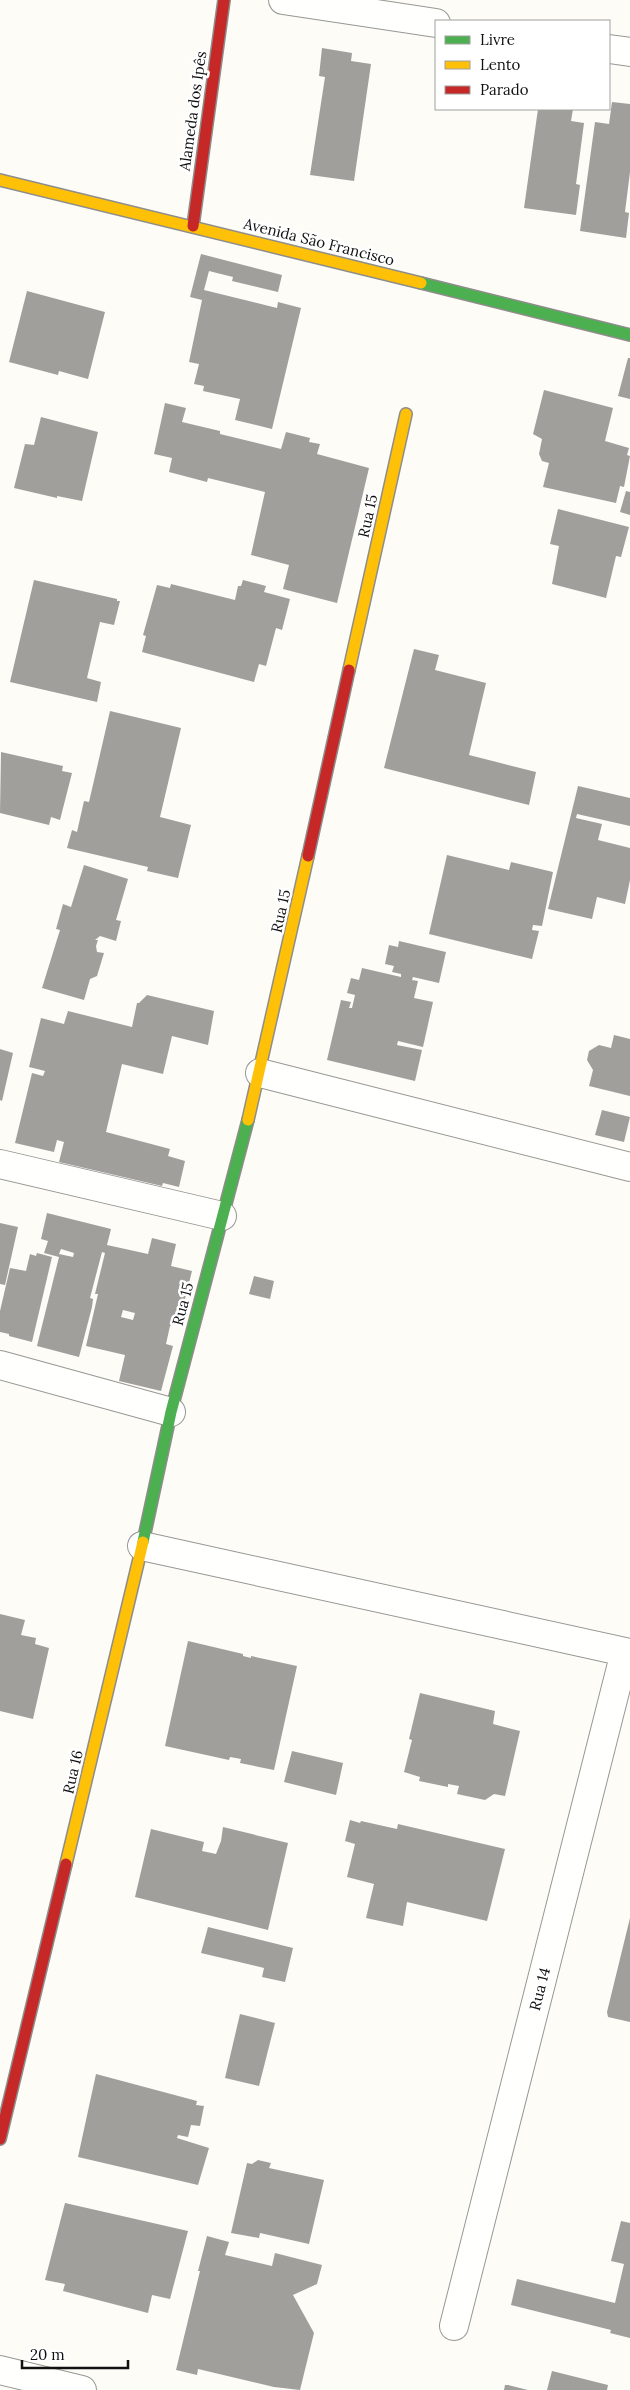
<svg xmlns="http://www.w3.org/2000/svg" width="630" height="2390" font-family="Lora,serif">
<rect width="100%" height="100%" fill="#fdfcf7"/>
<path fill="#a19f9c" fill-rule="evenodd" d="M 322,48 L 352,53 L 351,61 L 371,64 L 354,181 L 310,175 L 325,77 L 319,76 Z
M 612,102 L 630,104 L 630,172 L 625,212 L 629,213 L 626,238 L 580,231 L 595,122 L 609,124 Z
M 538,109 L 573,109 L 571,121 L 584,123 L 576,184 L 580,185 L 576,215 L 524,208 Z
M 201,254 L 282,275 L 278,292 L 232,281 L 233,277 L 209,271 L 204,290 L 277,308 L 278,302 L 301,308 L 272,429 L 235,420 L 240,399 L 203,391 L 204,386 L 194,384 L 199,364 L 189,362 L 202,300 L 190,297 Z
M 27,291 L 105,312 L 88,379 L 59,371 L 58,375 L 9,362 Z
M 628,358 L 630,358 L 630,399 L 618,396 Z
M 544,390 L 613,408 L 605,441 L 629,448 L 627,455 L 630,456 L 624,487 L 620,486 L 616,503 L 543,487 L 549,463 L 542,461 L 539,454 L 542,439 L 533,434 Z
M 165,403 L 186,408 L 182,422 L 220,431 L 220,434 L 281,449 L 286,432 L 310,438 L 309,442 L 320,444 L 317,454 L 369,468 L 337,603 L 283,589 L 289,565 L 251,555 L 265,492 L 208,478 L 207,482 L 169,472 L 172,458 L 154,454 Z
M 41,417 L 98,432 L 82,501 L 57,496 L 57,498 L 14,488 L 25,444 L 34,445 Z
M 626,491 L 630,492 L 630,515 L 620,512 Z
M 558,509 L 629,527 L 621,557 L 616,556 L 606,598 L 552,584 L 559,546 L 550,544 Z
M 34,580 L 117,599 L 117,601 L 120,601 L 114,625 L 100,622 L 87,678 L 101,682 L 97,702 L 10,682 Z
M 243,580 L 266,586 L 264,592 L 290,599 L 282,630 L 276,628 L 266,666 L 259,664 L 254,682 L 142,652 L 146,636 L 143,635 L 157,585 L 170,588 L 171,584 L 235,600 L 238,586 L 241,586 Z
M 414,649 L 439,655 L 435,670 L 486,683 L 469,755 L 536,772 L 529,805 L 384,768 Z
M 110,711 L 181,728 L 160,817 L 191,825 L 178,878 L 147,871 L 148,867 L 67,848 L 72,830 L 77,832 L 84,801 L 89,802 Z
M 1,752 L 63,766 L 62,771 L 72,773 L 60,820 L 51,817 L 49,825 L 0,813 Z
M 578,786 L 630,798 L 630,826 L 577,814 L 576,818 L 602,824 L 598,840 L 630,848 L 630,880 L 625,904 L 597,897 L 592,919 L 548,909 Z
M 447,855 L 509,870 L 511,862 L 553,872 L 542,926 L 533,925 L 532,930 L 539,931 L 532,959 L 429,934 Z
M 84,865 L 128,879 L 116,920 L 121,921 L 116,941 L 100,936 L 95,940 L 98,940 L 96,946 L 97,952 L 104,953 L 97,976 L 90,979 L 84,1000 L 42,988 L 60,930 L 56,929 L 63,904 L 71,907 Z
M 399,941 L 446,952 L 439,983 L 413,977 L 412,980 L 418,981 L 414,998 L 433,1002 L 423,1047 L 398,1041 L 397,1045 L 422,1050 L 415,1081 L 327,1060 L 341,1000 L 351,1002 L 349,1008 L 352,1008 L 355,995 L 347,993 L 351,978 L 359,980 L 362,968 L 401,977 L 401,974 L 392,972 L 394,966 L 385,964 L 389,945 L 398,947 Z
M 147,995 L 214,1011 L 208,1045 L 172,1036 L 163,1074 L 122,1064 L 106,1132 L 170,1149 L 168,1156 L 185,1161 L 179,1187 L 163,1183 L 162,1186 L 59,1162 L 64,1142 L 57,1140 L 54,1152 L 15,1143 L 32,1073 L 43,1076 L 45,1071 L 29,1067 L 41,1018 L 64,1024 L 68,1011 L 132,1027 L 137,1003 L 139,1003 Z
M 614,1035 L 630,1039 L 630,1096 L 589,1086 L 593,1070 L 587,1060 L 589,1051 L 599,1045 L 611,1048 Z
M 0,1049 L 13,1053 L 2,1101 L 0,1100 Z
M 602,1110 L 630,1117 L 624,1142 L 595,1135 Z
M 47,1213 L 111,1229 L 107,1245 L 148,1254 L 152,1238 L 176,1244 L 171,1266 L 192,1271 L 180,1319 L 170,1326 L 166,1344 L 173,1346 L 161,1391 L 119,1381 L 125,1355 L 86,1346 L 98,1294 L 95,1294 L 105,1253 L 102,1252 L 90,1298 L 93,1299 L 92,1307 L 79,1357 L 37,1346 L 59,1257 L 44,1253 L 48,1241 L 41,1239 ZM 61,1249 L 74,1253 L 73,1257 L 59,1254 ZM 123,1310 L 135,1313 L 133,1320 L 121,1317 Z
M 0,1223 L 18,1227 L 5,1285 L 0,1284 Z
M 37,1253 L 52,1257 L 32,1342 L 9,1336 L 9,1334 L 0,1332 L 0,1311 L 10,1268 L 26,1271 L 30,1254 L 36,1256 Z
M 254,1276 L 274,1281 L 270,1299 L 249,1294 Z
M 0,1614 L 25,1620 L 21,1635 L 36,1638 L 35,1644 L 49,1648 L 33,1719 L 0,1711 Z
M 188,1641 L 243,1654 L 243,1656 L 251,1658 L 251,1656 L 297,1666 L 274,1770 L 240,1763 L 241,1759 L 230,1757 L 229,1760 L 165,1746 Z
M 420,1693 L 495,1711 L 493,1724 L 520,1731 L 505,1796 L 494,1794 L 485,1800 L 457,1794 L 459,1786 L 448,1784 L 448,1787 L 419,1781 L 420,1777 L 404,1772 L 412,1740 L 409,1739 Z
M 292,1751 L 343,1763 L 336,1795 L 284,1782 Z
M 350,1820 L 360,1823 L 361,1821 L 397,1829 L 398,1824 L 505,1849 L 487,1921 L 407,1902 L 403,1926 L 366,1918 L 374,1884 L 347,1877 L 355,1844 L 345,1841 Z
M 223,1827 L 288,1843 L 268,1930 L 135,1897 L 151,1829 L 204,1842 L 202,1851 L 216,1854 L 221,1841 Z
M 630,1918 L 630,2022 L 608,2017 L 607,2012 Z
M 208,1927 L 293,1948 L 285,1982 L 262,1977 L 264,1968 L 201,1953 Z
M 240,2014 L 275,2023 L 259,2086 L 225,2078 Z
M 96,2074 L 197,2101 L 196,2105 L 204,2106 L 200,2126 L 191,2125 L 188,2137 L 178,2135 L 177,2138 L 209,2148 L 198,2185 L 78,2157 Z
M 258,2160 L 271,2163 L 269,2168 L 324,2180 L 309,2244 L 260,2233 L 259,2238 L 231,2233 L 247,2163 L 252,2164 Z
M 65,2203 L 188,2231 L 170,2299 L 152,2295 L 148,2313 L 63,2291 L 65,2284 L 45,2280 Z
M 621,2221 L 630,2223 L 630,2338 L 610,2333 L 611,2330 L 511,2305 L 517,2279 L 615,2303 L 624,2264 L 611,2261 Z
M 207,2236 L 229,2242 L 225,2255 L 272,2266 L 275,2253 L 322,2265 L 317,2284 L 293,2295 L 314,2333 L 300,2390 L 274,2387 L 198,2369 L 197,2375 L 176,2370 L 200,2271 L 198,2271 Z
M 552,2371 L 608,2385 L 607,2390 L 547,2390 Z
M 505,2385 L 508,2385 L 528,2390 L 504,2390 Z"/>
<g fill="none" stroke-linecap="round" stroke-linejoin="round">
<defs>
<path id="street" d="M 283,0 L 436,23
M 609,49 L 630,52
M 260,1073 L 630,1167
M 0,1164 L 222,1216
M 0,1365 L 171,1412
M 142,1546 L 630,1653
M 454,2326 L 625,1652
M 0,2370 L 82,2390"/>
<path id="fast" d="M 421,283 L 630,335
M 143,1542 L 171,1412 L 248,1120"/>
<path id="slow" d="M 0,180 L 421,283
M 349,670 L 406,414
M 248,1120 L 308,856
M 66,1864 L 143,1542"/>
<path id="jam" d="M 193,226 L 224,0
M 308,856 L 349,670
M 0,2139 L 66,1864"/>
</defs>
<use href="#street" stroke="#979795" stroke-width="30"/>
<use href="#fast" stroke="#8e8d8b" stroke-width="14"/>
<use href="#slow" stroke="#8e8d8b" stroke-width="14"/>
<use href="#jam" stroke="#8e8d8b" stroke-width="14"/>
<use href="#street" stroke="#fffffe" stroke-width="28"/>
<use href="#fast" stroke="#4caf50" stroke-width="11"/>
<use href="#slow" stroke="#ffc107" stroke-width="11"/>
<use href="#jam" stroke="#c62828" stroke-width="11"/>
</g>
<g text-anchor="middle" stroke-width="5" stroke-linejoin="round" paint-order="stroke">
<g font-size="15" fill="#111" stroke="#fff">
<text transform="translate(193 111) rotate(-82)" y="5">Alameda dos Ipês</text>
<text transform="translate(319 242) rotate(14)" y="5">Avenida São Francisco</text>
<text transform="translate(368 516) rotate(-78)" y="5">Rua 15</text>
<text transform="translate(281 911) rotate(-78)" y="5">Rua 15</text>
<text transform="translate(183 1304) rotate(-75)" y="5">Rua 15</text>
<text transform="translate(73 1772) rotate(-77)" y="5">Rua 16</text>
<text transform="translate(540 1989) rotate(-76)" y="5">Rua 14</text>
</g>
</g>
<rect x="435" y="20" width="175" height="90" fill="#ffffff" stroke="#a0a0a0"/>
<rect x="445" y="36" width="25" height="8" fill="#4caf50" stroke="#a0a0a0"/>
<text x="480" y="45" font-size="15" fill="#111111">Livre</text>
<rect x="445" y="61" width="25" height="8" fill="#ffc107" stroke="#a0a0a0"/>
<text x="480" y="70" font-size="15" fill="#111111">Lento</text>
<rect x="445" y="86" width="25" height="8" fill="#c62828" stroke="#a0a0a0"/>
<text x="480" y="95" font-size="15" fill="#111111">Parado</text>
<path d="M22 2360v8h106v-8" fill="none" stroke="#111111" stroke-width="2.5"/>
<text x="30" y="2360" font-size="15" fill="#111111" stroke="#ffffff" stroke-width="4" paint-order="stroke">20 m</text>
</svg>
